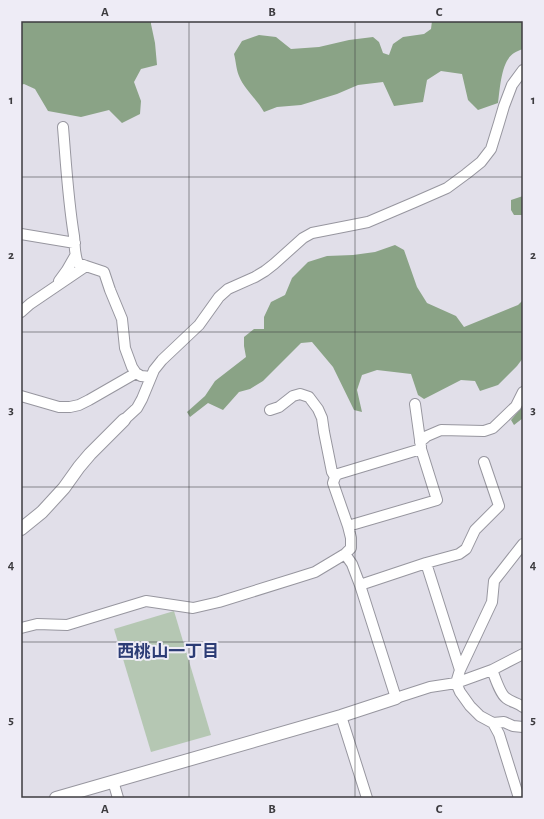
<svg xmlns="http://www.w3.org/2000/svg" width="544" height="819" font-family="'Alegreya Sans','Noto Sans JP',sans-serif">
<rect width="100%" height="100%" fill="#e1dfe9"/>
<path fill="#b5c7b3" d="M 174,611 L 211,735 L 151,752 L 114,629 Z"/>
<path fill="#8aa386" d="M 21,21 L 151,21 L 151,24 L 155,43 L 157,65 L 141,69 L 134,82 L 141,101 L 140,114 L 122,123 L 109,110 L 81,117 L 48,111 L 35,89 L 24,84 L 21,85 Z
M 432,21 L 523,21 L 523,49 C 520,50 517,51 514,53 C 501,61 500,89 498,103 L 478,110 L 468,100 L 462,74 L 441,71 L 427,80 L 423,102 L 394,106 L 383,82 L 358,85 L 337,94 L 301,105 L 277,107 L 264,112 C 257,99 244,89 239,76 C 236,69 236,61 234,54 L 242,41 L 259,35 L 276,37 L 291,49 L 319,47 L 349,40 L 373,37 L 379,42 L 383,53 L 389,55 L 393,44 L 403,37 L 424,34 L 431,29 Z
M 523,196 L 523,215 L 514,215 L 511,210 L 511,200 Z
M 395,245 L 404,250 L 417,287 L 427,303 L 456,316 L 464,327 L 518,305 L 523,300 L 523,358 L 517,366 L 498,385 L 480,391 L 475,381 L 461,380 L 424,399 L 418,395 L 411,374 L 377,370 L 362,375 L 357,390 L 362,412 L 354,410 L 333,367 L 312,342 L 301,343 L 263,381 L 250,389 L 239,392 L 223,410 L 208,403 L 190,417 L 187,412 L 205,396 L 215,381 L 246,357 L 244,346 L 244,337 L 254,329 L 264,329 L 264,317 L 271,302 L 285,295 L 292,278 L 308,262 L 327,256 L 353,255 L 375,252 Z
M 523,406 L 523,418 L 514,425 L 511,420 Z"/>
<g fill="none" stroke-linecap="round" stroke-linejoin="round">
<defs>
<path id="minor" d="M 63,127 C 66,163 68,200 74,236 C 75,245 74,254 78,263 L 86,266 L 104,272 L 110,290 L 122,319 L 125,348 L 132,367 L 136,373 L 141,376 L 151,377
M 21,234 L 75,243
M 59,281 L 67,270 L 75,256
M 21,312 L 30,304 L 86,266
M 21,396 L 59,407 L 70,407 L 79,405 L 89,400 L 136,373
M 415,404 L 421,447
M 270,410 L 279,407 L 293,396 L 300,394 L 309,397 L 318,409 L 322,418 L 324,432 L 332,472 L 335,477
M 124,420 L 137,408 L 142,399 L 154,370 L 162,360 L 199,325 L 219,297 L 228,289 L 255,277 L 265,271 L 274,264 L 303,238 L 312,233 L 368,222 L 415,202 L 447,188 L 466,174 L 481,162 L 491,149 L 499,123 L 504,106 L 512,85 L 523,70
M 420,442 L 427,436 L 441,430 L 484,431 L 493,428 L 516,406 L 523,392
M 421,449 L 437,500 L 348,526 L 333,483 L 335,477 L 338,474 Z
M 348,526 L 351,538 L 351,548 L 345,554 L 352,564 L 360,585 L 396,698 L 430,687 L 456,683 L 492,670 L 523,654
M 426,563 L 460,670 L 456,683 L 460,692 L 470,706 L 480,716 L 493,723 L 499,734 L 519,798
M 360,585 L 426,563 L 459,554 L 466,549 L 475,530 L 499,506 L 484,462
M 21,628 L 37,624 L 67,625 L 146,601 L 193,608 L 219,602 L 296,578 L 315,572 L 345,554
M 460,670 L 492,602 L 494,581 L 523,544
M 492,670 C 495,677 500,694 506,698 C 511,702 518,703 523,707
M 341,716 L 367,798
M 493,723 L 504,722 L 513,726 L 523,727
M 113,781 L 118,798"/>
<path id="tertiary" d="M 21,529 L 42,512 L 64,488 L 79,467 L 90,454 L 124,420
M 56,798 L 341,716 L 396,698"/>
</defs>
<use href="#minor" stroke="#97969f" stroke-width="12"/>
<use href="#tertiary" stroke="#97969f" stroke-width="14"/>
<use href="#minor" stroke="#fff" stroke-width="10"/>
<use href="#tertiary" stroke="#fff" stroke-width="12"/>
</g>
<path fill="none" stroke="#3c3b3f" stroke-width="1" stroke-opacity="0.55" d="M 189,21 L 189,798M 355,21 L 355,798M 21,177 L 523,177M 21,332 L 523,332M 21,487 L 523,487M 21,642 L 523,642"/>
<g text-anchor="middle" stroke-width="4" stroke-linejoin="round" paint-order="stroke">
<g font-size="17" font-weight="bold" fill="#2c3c75" stroke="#eeecf6">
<text x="168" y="657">西桃山一丁目</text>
</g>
</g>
<rect width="544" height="819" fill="none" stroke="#eeecf6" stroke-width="44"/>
<rect x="22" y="22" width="500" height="775" fill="none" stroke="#3c3b3f" stroke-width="1.5"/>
<g font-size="13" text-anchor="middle" font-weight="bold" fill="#3c3b3f">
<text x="105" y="16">A</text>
<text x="272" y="16">B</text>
<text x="439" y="16">C</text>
<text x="11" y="104">1</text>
<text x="533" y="104">1</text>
<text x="11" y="259">2</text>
<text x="533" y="259">2</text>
<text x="11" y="414">3</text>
<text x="533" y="414">3</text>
<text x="11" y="569">4</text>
<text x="533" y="569">4</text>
<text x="11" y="724">5</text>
<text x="533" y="724">5</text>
<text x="105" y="813">A</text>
<text x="272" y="813">B</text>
<text x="439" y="813">C</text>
</g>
</svg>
